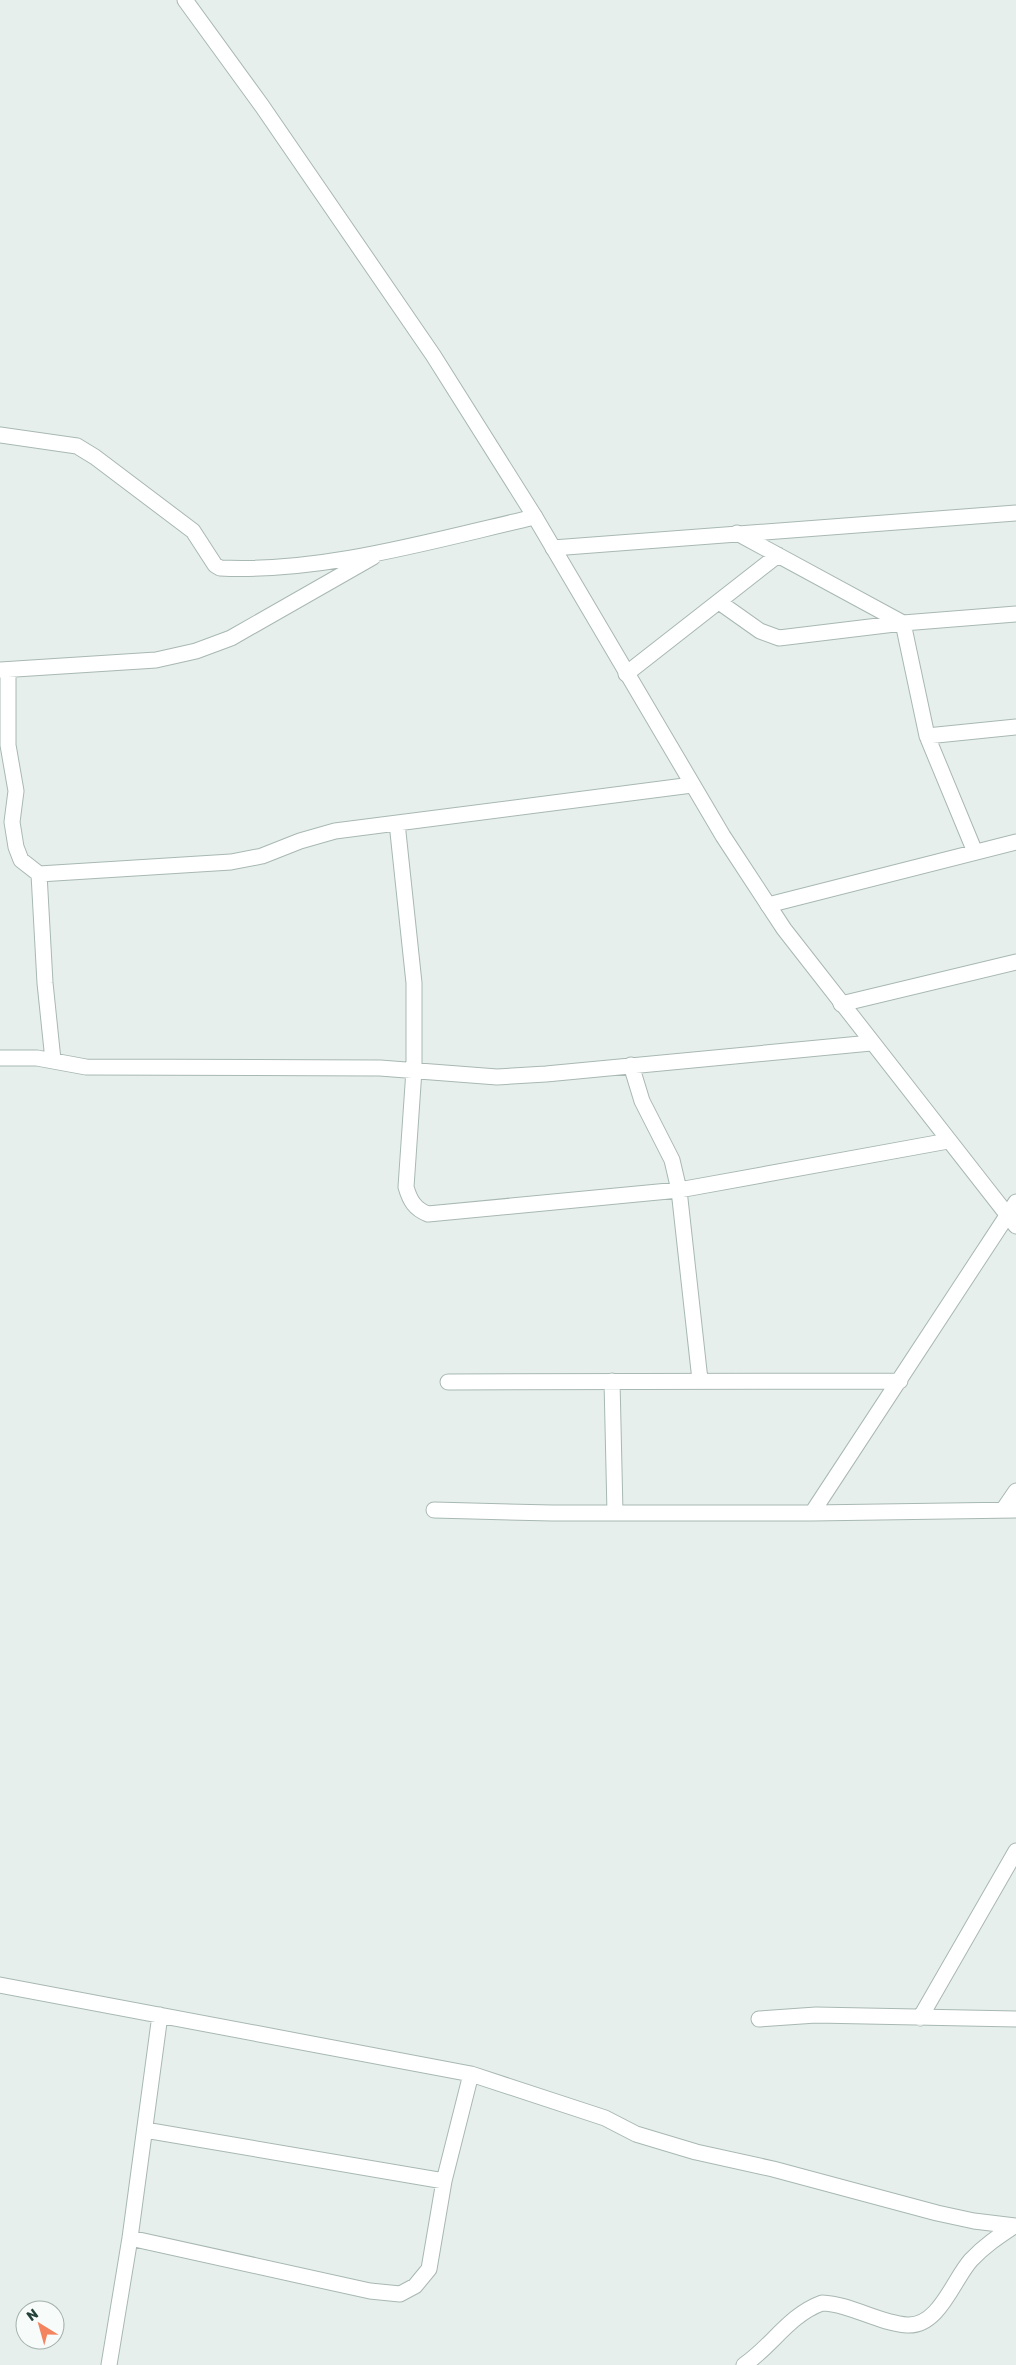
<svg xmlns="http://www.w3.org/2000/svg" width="1016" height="2365" font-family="Rubik,sans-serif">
<rect width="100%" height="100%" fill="#e6efeb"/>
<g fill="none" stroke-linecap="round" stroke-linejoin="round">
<defs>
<path id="minor" d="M 0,435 L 77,446 L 95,457 L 193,531 L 215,565 L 220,568 C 324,573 434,540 535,517
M 737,533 L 903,623 L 927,736 L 975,852
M 553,548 L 1016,513
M 719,602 L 760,631 L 779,638 L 903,623 L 1016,614
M 0,670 L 156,660 L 196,651 L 231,638 L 373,557
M 8,670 L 8,745 L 16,791 L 12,822 L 16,847 L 21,860 L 39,874 L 231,862 L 262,856 L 300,841 L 335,831 L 692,785
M 626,674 L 778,555
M 927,736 L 1016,727
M 397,823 L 414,983 L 414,1070 L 406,1187 C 410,1201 415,1209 428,1214 L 679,1190 L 948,1141
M 39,874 L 45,983 L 53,1060
M 768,905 L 1016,842
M 841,1004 L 1016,962
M 0,1058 L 37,1058 L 86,1067 L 380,1068 L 497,1077 L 546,1074 L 871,1043
M 631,1065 L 642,1101 L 672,1160 L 679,1190 L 700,1380
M 612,1381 L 615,1513
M 448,1382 L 900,1381
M 434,1510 L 552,1513 L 812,1513 L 1016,1510
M 1003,1510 L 1016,1491
M 812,1513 L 1016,1202
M 0,1985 L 471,2074 L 605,2118 L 636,2134 L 696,2152 L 773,2169 L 937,2213 L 974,2221 L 1016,2226
M 920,2018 L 1016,1851
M 759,2019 L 816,2015 L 1016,2019
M 145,2130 L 444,2181
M 130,2238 L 370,2291 L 400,2294 L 415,2286 L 429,2269 L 444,2181 L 471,2074
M 109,2365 L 130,2238 L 160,2015
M 744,2365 C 772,2346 789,2315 822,2303 C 851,2304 878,2323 907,2325 C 939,2327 953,2280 971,2260 C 984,2246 999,2236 1014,2226"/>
<path id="tertiary" d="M 185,0 L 262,106 L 433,355 L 535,517 L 723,836 L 784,929 L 1016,1226"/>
</defs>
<use href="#minor" stroke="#a8b8b2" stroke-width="17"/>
<use href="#tertiary" stroke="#a8b8b2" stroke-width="17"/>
<use href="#minor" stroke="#fff" stroke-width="15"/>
<use href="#tertiary" stroke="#fff" stroke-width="15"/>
</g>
<g transform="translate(40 2325) rotate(323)"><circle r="24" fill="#f7fbf9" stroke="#a3b1ad"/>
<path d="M0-4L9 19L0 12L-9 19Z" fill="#f4845f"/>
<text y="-8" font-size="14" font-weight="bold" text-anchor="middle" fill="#24423a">N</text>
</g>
</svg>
